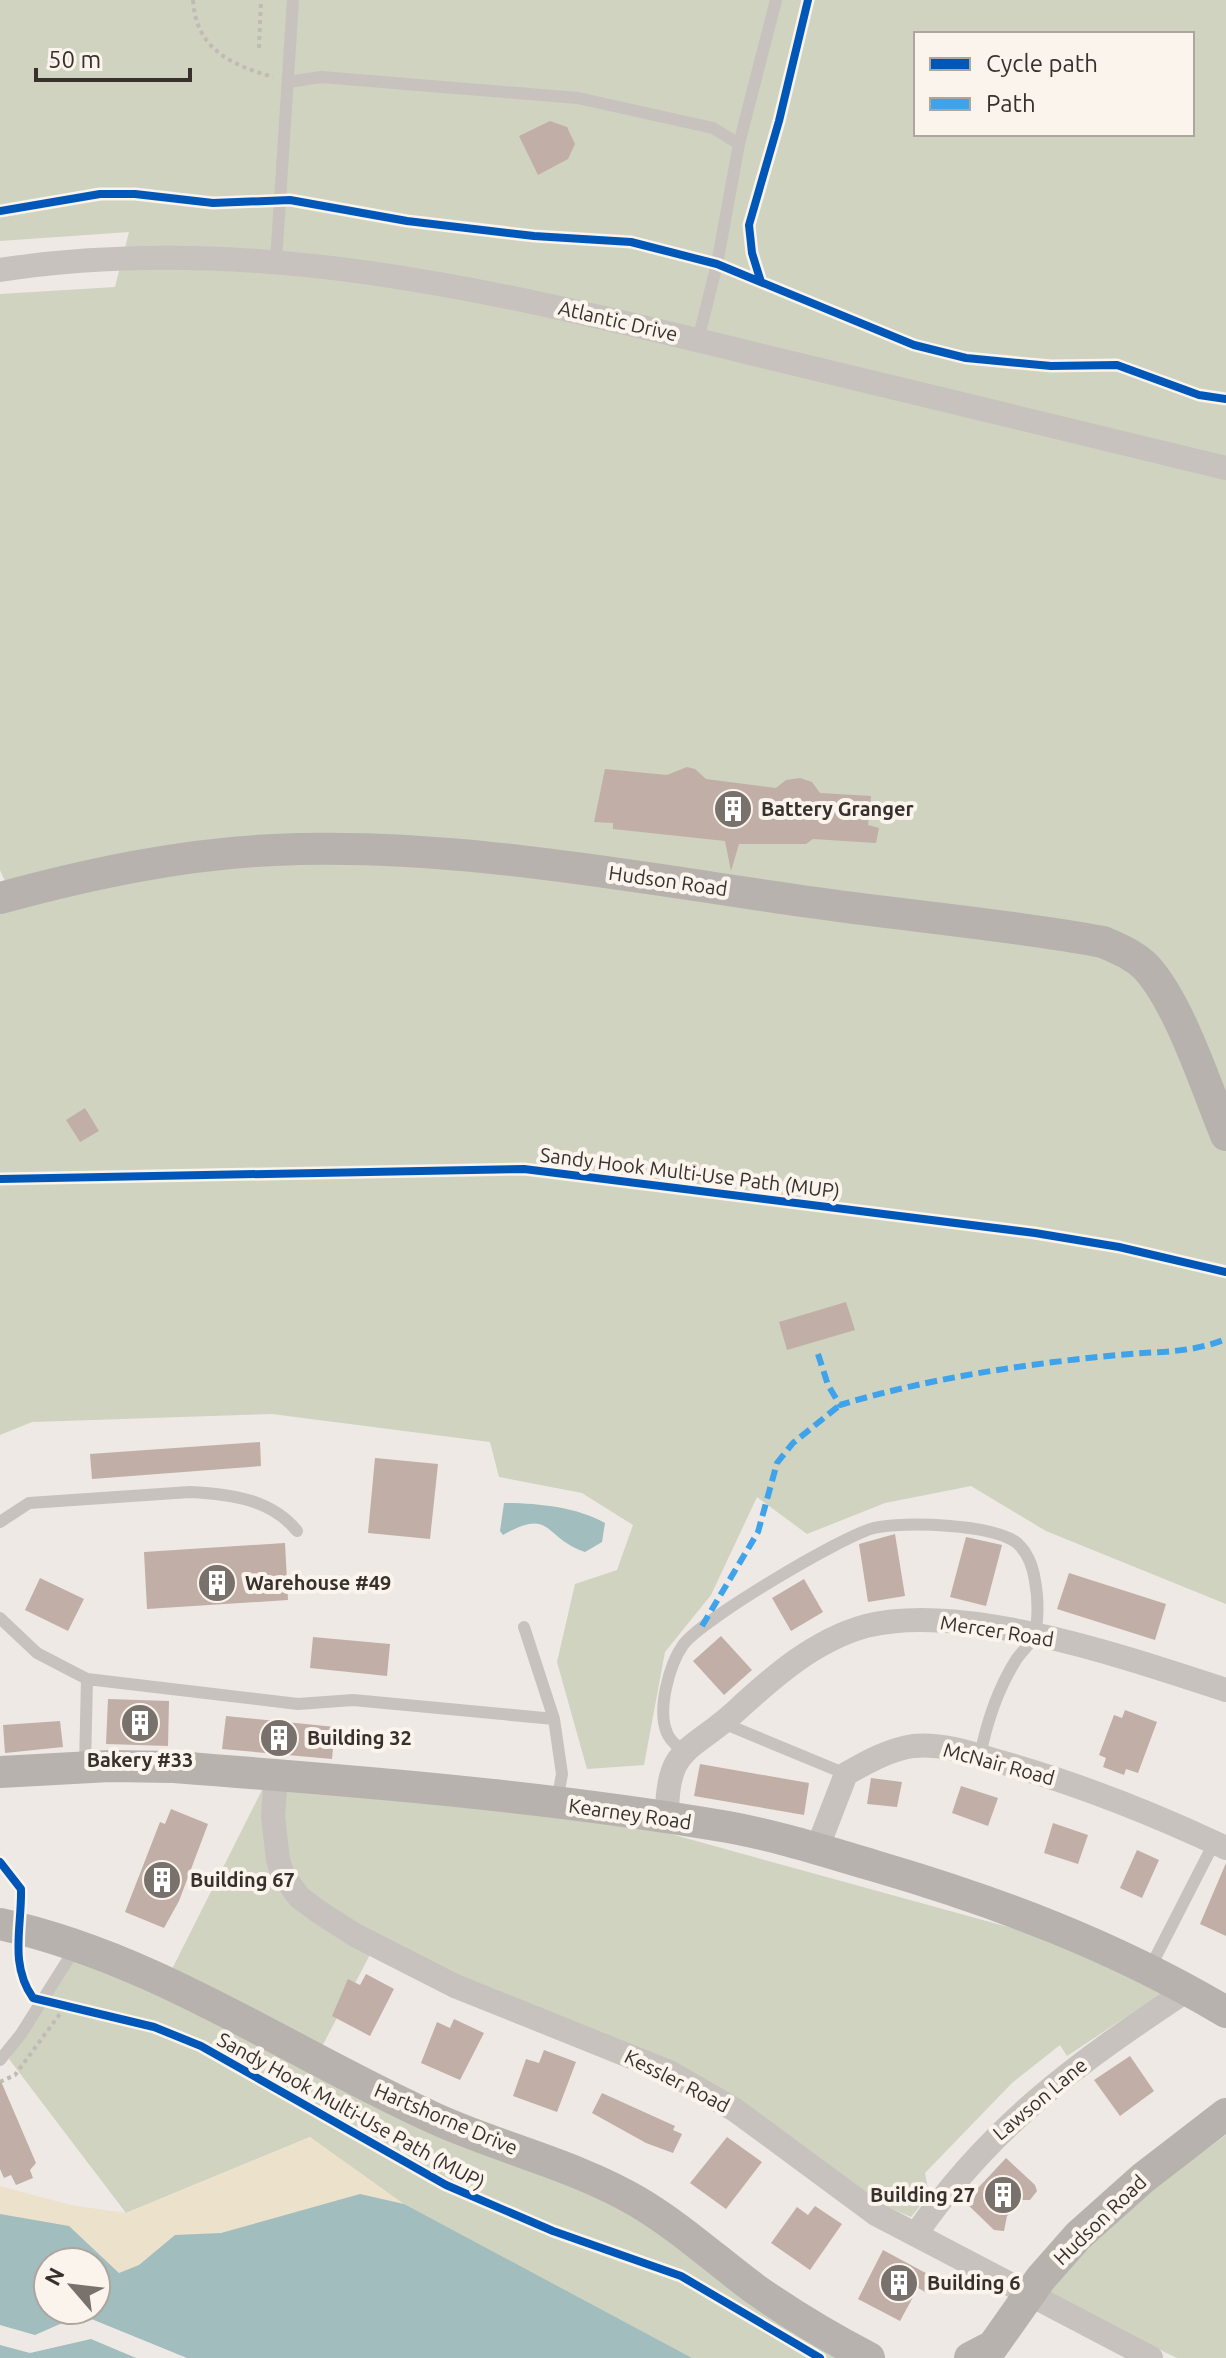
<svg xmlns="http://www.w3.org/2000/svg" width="1226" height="2358" font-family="Ubuntu,sans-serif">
<rect width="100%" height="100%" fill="#eee9e4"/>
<path fill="#cfd3bf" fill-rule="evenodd" d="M 0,0 L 1226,0 L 1226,1604 L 1046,1531 L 971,1486 L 885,1503 L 807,1534 L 757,1497 L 711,1595 L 665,1652 L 644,1765 L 587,1769 L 557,1662 L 575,1584 L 617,1570 L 633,1525 L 582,1493 L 499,1477 L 490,1442 L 272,1414 L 32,1422 L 0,1435 L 0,894 L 9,890 L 0,870 L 0,294 L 115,287 L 129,232 L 0,241 ZM 916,34 L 1192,34 L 1192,134 L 916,134 Z
M 265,1784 L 649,1828 L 1044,1937 L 1165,1991 L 1067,2056 L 1060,2045 L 1012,2083 L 925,2173 L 929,2195 L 911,2217 L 874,2201 L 685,2076 L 376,1943 L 316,2058 L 604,2183 L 869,2358 L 661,2358 L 449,2244 L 310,2137 L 126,2213 L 9,2059 L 82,1939 L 168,1977 Z
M 1226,2135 L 1226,2358 L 1177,2358 L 1043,2293 L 1129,2206 Z"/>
<path fill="#ece2cc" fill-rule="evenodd" d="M 310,2137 L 404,2204 L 449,2244 L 0,2349 L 0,2186 L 71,2205 L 126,2213 ZM 48,2262 L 96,2262 L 96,2310 L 48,2310 Z"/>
<path fill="#a1bdbe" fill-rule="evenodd" d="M 504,1503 C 536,1503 577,1507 605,1523 L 602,1542 L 585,1552 C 542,1537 553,1507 503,1535 L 500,1531 Z
M 360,2194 L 404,2204 L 692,2358 L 0,2358 L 0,2214 L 69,2226 L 119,2273 L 139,2265 L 175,2235 L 221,2233 ZM 48,2262 L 96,2262 L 96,2310 L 48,2310 Z"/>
<path fill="#eee9e4" d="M 78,2316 L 89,2318 L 187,2358 L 136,2358 L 91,2339 L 30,2353 L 0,2345 L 0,2325 L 35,2335 Z"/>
<path fill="#c1afa7" d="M 550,121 L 567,127 L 575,144 L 568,159 L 538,175 L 519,136 Z
M 687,767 L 695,769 L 706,779 L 776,788 L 786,780 L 800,778 L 812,782 L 820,793 L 871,796 L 868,825 L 879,828 L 876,843 L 813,839 L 806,844 L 739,844 L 731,871 L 725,841 L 613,829 L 613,823 L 594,822 L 605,769 L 667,775 Z
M 85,1108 L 99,1131 L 80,1142 L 66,1120 Z
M 846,1302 L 855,1330 L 787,1350 L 779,1322 Z
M 260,1442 L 261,1466 L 92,1479 L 90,1454 Z
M 375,1458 L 438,1464 L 430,1539 L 368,1533 Z
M 895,1534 L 905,1596 L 868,1602 L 859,1544 Z
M 966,1537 L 1002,1545 L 986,1606 L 950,1597 Z
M 285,1543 L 288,1600 L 147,1609 L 144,1552 Z
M 1069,1573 L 1166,1604 L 1155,1640 L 1057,1609 Z
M 40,1578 L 84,1599 L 68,1631 L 25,1610 Z
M 804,1579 L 823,1612 L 791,1631 L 772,1598 Z
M 721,1636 L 752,1670 L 724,1695 L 693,1661 Z
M 313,1637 L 390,1644 L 387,1676 L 310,1668 Z
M 108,1699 L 169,1701 L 168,1746 L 106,1744 Z
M 1125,1710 L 1157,1722 L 1138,1773 L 1126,1769 L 1124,1775 L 1103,1767 L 1106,1758 L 1099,1755 L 1114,1715 L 1122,1718 Z
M 226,1716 L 335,1727 L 332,1759 L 222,1749 Z
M 60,1721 L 63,1747 L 5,1753 L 3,1725 Z
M 700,1764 L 809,1783 L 804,1815 L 694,1796 Z
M 871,1778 L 902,1782 L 897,1807 L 867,1804 Z
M 961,1786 L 998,1798 L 988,1826 L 952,1813 Z
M 171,1809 L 208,1824 L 179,1901 L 164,1928 L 125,1912 L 160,1822 L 165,1824 Z
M 1053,1823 L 1088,1835 L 1078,1864 L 1044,1853 Z
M 1137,1850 L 1159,1860 L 1142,1898 L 1120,1888 Z
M 1226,1863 L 1226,1936 L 1200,1924 Z
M 366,1974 L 394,1989 L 370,2036 L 332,2016 L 348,1979 L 360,1985 Z
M 454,2019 L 484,2033 L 460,2080 L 421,2063 L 437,2022 L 450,2028 Z
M 544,2050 L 576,2062 L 557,2112 L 513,2096 L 526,2059 L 539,2063 Z
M 1130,2056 L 1154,2091 L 1120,2116 L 1094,2080 Z
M 0,2079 L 36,2163 L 30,2170 L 33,2178 L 16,2185 L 11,2175 L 4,2178 L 0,2169 Z
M 602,2093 L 675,2126 L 673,2130 L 682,2134 L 673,2153 L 646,2143 L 592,2113 Z
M 727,2137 L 762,2162 L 726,2209 L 690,2183 Z
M 1006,2158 L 1035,2185 L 1037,2191 L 1030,2200 L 1022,2200 L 1007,2216 L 1004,2231 L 994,2230 L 965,2202 Z
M 815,2206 L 842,2224 L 810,2270 L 771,2243 L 797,2207 L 808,2215 Z
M 883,2250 L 935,2278 L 927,2293 L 918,2288 L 900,2321 L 858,2299 Z"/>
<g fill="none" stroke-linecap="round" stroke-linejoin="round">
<path stroke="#c0bbb6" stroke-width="4" stroke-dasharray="4 4" stroke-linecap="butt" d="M 193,0 C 196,49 231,65 273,77
M 259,48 L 261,0
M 0,2082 L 15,2075 L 65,2007"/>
<path stroke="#c7c2bd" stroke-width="12" d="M 288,82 L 321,77 L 578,98 L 713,128 L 739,144
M 276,261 L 293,0
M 698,340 L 717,264 L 739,144 L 776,0
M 0,1522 L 29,1503 L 190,1492 C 230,1494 271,1499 297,1531
M 0,1618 L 37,1653 L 87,1679 L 298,1704 L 353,1700 L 554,1719 L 562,1774 L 557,1801
M 524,1627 L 554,1719
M 723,1723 L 846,1774
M 683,1751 C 677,1746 670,1741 667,1733 C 657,1710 669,1665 683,1645 C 701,1620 842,1536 874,1528 C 903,1521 993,1524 1017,1543 C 1027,1552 1033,1567 1035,1581 C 1038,1596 1039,1621 1034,1635 C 1031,1644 1021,1652 1016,1660 C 997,1690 987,1721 980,1756
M 85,1766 L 87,1679
M 1150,1968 L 1214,1843
M 0,2060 L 21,2034 L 76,1947"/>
<path stroke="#c7c2bd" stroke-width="24" d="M 0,270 C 251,231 495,291 738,350 C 900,389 1063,428 1226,468
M 276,1775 L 273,1816 L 278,1860 L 283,1875 L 299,1897 L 319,1912 L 355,1935 L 455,1986 L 669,2072 L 735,2110 L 876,2214 L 1151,2358
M 667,1820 C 666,1745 689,1754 736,1711 C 774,1676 815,1640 866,1626 C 964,1601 1131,1659 1226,1690
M 817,1849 L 846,1774 C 867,1762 888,1750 913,1746 C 941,1743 971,1753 997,1761 C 1076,1783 1152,1813 1226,1848
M 916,2234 C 992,2124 1079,2062 1189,1989"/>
<path stroke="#b8b2ae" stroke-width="32" d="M 0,898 C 89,874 181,854 274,850 C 453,842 632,877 809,902 C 907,916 1006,924 1103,942 C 1119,949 1134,955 1146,967 C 1180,1004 1206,1087 1226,1135
M 0,1772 L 110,1766 L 174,1767 C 358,1781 546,1796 728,1827 C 778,1836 827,1852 875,1866 C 998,1902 1115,1946 1226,2012
M 0,1924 C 157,1958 291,2054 436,2119 C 503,2149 575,2165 638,2202 C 680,2227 716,2260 755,2289 C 792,2315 829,2337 869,2358
M 970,2358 L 993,2346 L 1041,2278 L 1078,2236 L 1143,2178 L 1226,2114"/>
<path stroke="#3fa3eb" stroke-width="6" stroke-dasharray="12 6" stroke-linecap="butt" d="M 818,1354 L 828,1385 L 840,1405 C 929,1378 1025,1364 1118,1355 C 1156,1351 1189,1354 1226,1339
M 702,1626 L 758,1532 L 777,1463 L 793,1443 L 840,1405"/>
<defs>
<path id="cycleway" d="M 0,211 L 100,194 L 135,194 L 213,203 L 290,200 L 407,221 L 534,236 L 631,242 L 717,264 L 914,345 L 966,358 L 1051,366 L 1117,365 L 1199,395 L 1226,399
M 761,282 L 752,253 L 749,225 L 779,121 L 808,0
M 0,1179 L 524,1169 L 1035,1233 L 1119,1247 L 1226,1272
M 0,1862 L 21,1889 C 22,1927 9,1964 33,1998 L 154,2027 L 201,2046 L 446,2185 L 553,2231 L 681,2276 L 820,2358"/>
</defs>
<use href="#cycleway" stroke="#faf4ed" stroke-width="13"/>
<use href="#cycleway" stroke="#0057b8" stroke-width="8"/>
</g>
<defs>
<symbol id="building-disc" viewBox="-11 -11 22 22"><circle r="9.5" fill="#78716c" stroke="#faf4ed"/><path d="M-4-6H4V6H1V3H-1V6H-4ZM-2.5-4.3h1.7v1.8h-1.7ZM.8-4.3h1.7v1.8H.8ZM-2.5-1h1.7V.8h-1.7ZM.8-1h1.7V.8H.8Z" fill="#fff"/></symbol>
</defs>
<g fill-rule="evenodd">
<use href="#building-disc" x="711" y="787" width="44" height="44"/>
<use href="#building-disc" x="195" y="1561" width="44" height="44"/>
<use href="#building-disc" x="118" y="1701" width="44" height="44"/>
<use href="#building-disc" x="257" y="1716" width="44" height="44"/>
<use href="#building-disc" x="140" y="1858" width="44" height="44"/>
<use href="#building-disc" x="981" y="2173" width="44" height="44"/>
<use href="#building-disc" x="877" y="2261" width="44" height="44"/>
</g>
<g text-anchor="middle" stroke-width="8" stroke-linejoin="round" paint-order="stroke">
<g font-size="20" fill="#38302b" stroke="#faf4ed">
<text transform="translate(618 321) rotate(13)" y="7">Atlantic Drive</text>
<text transform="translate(668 881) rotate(8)" y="7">Hudson Road</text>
<text transform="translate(690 1173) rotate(7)" y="7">Sandy Hook Multi-Use Path (MUP)</text>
<text transform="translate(997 1631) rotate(9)" y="7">Mercer Road</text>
<text transform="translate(999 1764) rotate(15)" y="7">McNair Road</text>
<text transform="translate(630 1814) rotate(8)" y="7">Kearney Road</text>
<text transform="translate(677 2081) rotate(27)" y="7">Kessler Road</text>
<text transform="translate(1040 2099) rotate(-40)" y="7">Lawson Lane</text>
<text transform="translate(351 2111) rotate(29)" y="7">Sandy Hook Multi-Use Path (MUP)</text>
<text transform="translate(446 2119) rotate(23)" y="7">Hartshorne Drive</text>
<text transform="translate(1100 2220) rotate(-44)" y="7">Hudson Road</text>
</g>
<g font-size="20" font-weight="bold" fill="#38302b" stroke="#faf4ed" text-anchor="start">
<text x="761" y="816">Battery Granger</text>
<text x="245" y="1590">Warehouse #49</text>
<text x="307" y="1745">Building 32</text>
<text x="140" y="1767" text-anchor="middle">Bakery #33</text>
<text x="190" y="1887">Building 67</text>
<text x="975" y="2202" text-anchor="end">Building 27</text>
<text x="927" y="2290">Building 6</text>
</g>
</g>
<rect x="914" y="32" width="280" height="104" fill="#faf4ed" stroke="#aca69f" stroke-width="2"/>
<rect x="930" y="58" width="40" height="12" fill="#0057b8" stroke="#aca69f" stroke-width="2"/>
<text x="986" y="72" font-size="24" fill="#38302b">Cycle path</text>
<rect x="930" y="98" width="40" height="12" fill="#3fa3eb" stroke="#aca69f" stroke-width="2"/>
<text x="986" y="112" font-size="24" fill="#38302b">Path</text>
<g transform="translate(72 2286) rotate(298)"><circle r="38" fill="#faf4ed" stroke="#aca69f" stroke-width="2"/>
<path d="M0-6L14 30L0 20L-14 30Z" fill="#78716c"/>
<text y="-12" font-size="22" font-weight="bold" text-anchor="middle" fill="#38302b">N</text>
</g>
<path d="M36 68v12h154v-12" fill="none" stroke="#38302b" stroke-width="4"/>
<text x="48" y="68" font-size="24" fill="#38302b" stroke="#faf4ed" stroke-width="6" paint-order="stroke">50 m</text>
</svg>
